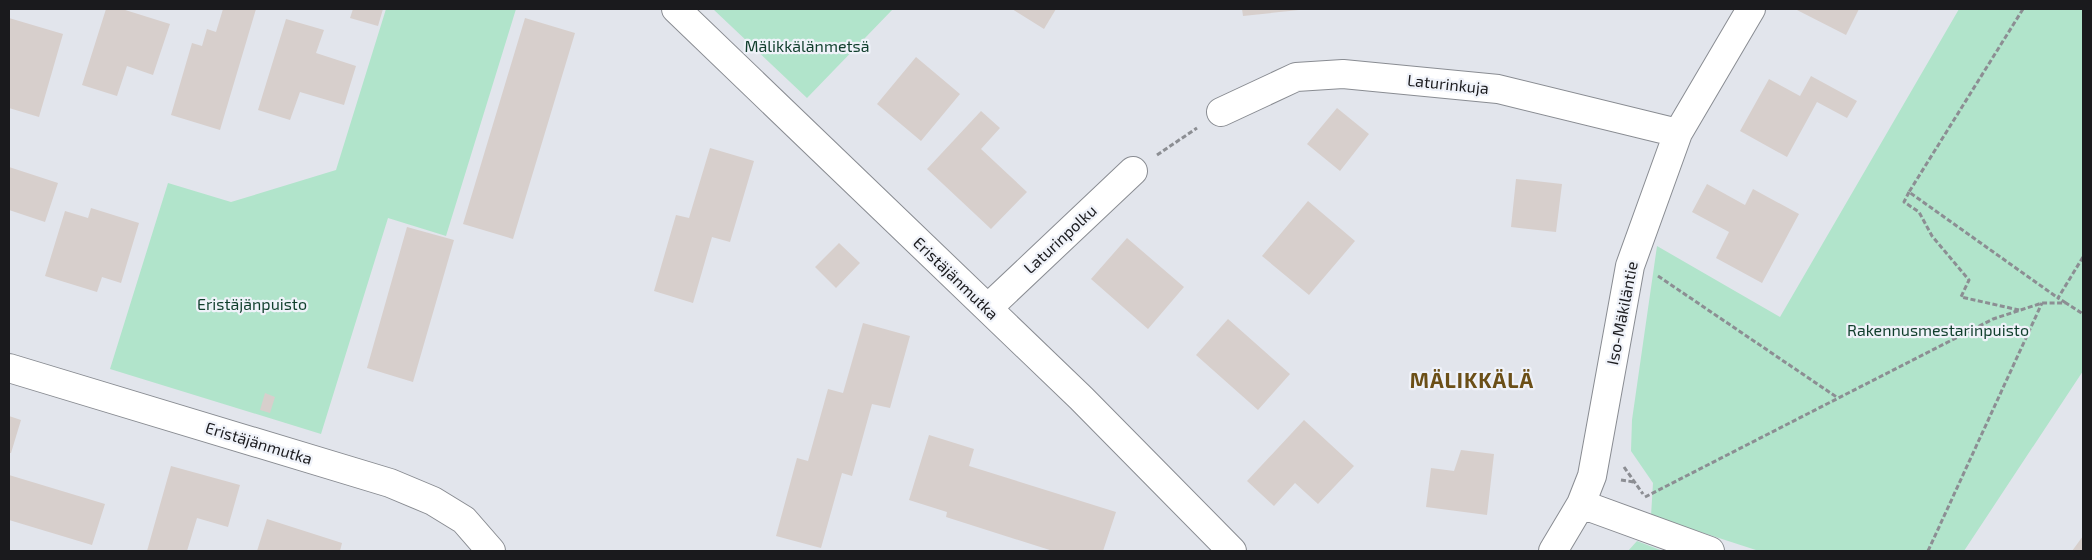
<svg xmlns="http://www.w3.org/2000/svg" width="2092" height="560" font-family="'Exo 2',sans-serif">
<rect width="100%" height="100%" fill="#e2e5ec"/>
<path fill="#b1e4cb" d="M 386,9 L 516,9 L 446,236 L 388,218 L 321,434 L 110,369 L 168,183 L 231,202 L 336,170 Z
M 713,9 L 893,9 L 807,98 Z
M 1959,9 L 2083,9 L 2083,371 L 1964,551 L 1759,551 L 1651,516 L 1653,483 L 1631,451 L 1632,420 L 1657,246 L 1780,317 Z
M 1637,541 L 1663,551 L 1628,551 Z"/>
<path fill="#d7cfcc" d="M 106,9 L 122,9 L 170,24 L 153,75 L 127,66 L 117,96 L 82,85 Z
M 223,9 L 256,9 L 220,130 L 171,115 L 192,43 L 202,46 L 207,29 L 216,32 Z
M 353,9 L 383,9 L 378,26 L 350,18 Z
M 1012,9 L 1056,9 L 1044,29 Z
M 1242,9 L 1299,9 L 1299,10 L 1243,16 Z
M 1795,9 L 1859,9 L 1846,35 Z
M 9,18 L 63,34 L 39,117 L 9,108 Z
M 525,18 L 575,33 L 513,239 L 463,224 Z
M 286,19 L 324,30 L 316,53 L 356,66 L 344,105 L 300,92 L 290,120 L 258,110 Z
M 916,57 L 960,94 L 921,141 L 877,104 Z
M 1811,76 L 1857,101 L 1847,118 L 1817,102 L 1787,157 L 1740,131 L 1769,79 L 1800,96 Z
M 1337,108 L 1369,134 L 1340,171 L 1307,144 Z
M 981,111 L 1000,128 L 981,149 L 1027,192 L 991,229 L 927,169 Z
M 710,148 L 754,161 L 730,242 L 712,237 L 693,303 L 654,291 L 676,215 L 689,218 Z
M 9,167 L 58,183 L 45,222 L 9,210 Z
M 1516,179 L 1562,184 L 1556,232 L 1511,227 Z
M 1707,184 L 1745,205 L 1753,189 L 1799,214 L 1762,283 L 1716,258 L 1729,232 L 1692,212 Z
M 1308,201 L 1355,241 L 1309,295 L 1262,256 Z
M 91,208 L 139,223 L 121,283 L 102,277 L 97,292 L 45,276 L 65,211 L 88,218 Z
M 407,227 L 454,240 L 413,382 L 367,368 Z
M 1127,238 L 1184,287 L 1148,329 L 1091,279 Z
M 839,243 L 860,263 L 836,288 L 815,267 Z
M 1228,319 L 1290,374 L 1258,410 L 1196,355 Z
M 863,323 L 910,336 L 890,408 L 872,404 L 852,476 L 842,473 L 821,548 L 776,536 L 797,458 L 808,461 L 828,389 L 843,393 Z
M 265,393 L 275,397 L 270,413 L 260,410 Z
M 9,416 L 21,420 L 11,453 L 9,453 Z
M 1304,420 L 1354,466 L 1318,504 L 1295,483 L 1274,506 L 1247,481 Z
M 929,435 L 974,449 L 969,466 L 1116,512 L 1103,551 L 1053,551 L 946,517 L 947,512 L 909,500 Z
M 1461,450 L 1494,454 L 1487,515 L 1426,507 L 1431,468 L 1454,471 Z
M 171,466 L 240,485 L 228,527 L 197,518 L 187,551 L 147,551 Z
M 9,475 L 105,504 L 92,545 L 9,520 Z
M 267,519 L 342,543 L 340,551 L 257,551 Z
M 2083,536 L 2083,551 L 2072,551 Z"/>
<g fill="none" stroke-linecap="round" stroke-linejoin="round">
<defs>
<path id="minor" d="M 676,9 L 1081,398 L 1232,551
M 1221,112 L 1296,77 L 1343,74 L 1498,89 L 1678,133
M 988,308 L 1133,171
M 9,368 L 390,483 L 433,501 L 464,520 L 491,551
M 1553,551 L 1581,504
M 1710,551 L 1581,504 L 1592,476 L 1630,266 L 1678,133 L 1751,9"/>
</defs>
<use href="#minor" stroke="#898c92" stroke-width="30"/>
<path stroke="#8c8e93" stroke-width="3" stroke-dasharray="5 2.5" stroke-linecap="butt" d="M 2023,9 L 1909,192 L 2058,298
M 1157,155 L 1197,128
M 1909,192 L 1904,202 L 1919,212 L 1932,236 L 1969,280 L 1961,297 L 2019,310
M 1658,276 L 1838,398
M 2066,303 L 2058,298 L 2083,257
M 1624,467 L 1643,494
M 1621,480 L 1634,482
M 1645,497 L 1993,319 L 2042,303 L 2066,303 L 2083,314
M 1928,551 L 2042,303"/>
<use href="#minor" stroke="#fff" stroke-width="28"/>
</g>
<g text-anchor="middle" stroke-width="4.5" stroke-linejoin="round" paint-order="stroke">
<g font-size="16" fill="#103e2c" stroke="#eff2f9">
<text x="807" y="52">Mälikkälänmetsä</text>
<text x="252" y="310">Eristäjänpuisto</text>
<text x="1938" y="336">Rakennusmestarinpuisto</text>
</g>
<g font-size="16" fill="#1a1a1d" stroke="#eff2f9">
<text transform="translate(1448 84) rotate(6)" y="6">Laturinkuja</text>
<text transform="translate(1060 239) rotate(-43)" y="6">Laturinpolku</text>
<text transform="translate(956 278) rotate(44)" y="6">Eristäjänmutka</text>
<text transform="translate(1622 313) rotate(-79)" y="6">Iso-Mäkiläntie</text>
<text transform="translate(259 443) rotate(17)" y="6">Eristäjänmutka</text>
</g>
<g font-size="21" font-weight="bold" letter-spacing="1" fill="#6b4f17" stroke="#eff2f9">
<text x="1472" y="388">MÄLIKKÄLÄ</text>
</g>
</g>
<rect width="2092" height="560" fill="none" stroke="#1a1a1d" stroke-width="20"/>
</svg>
